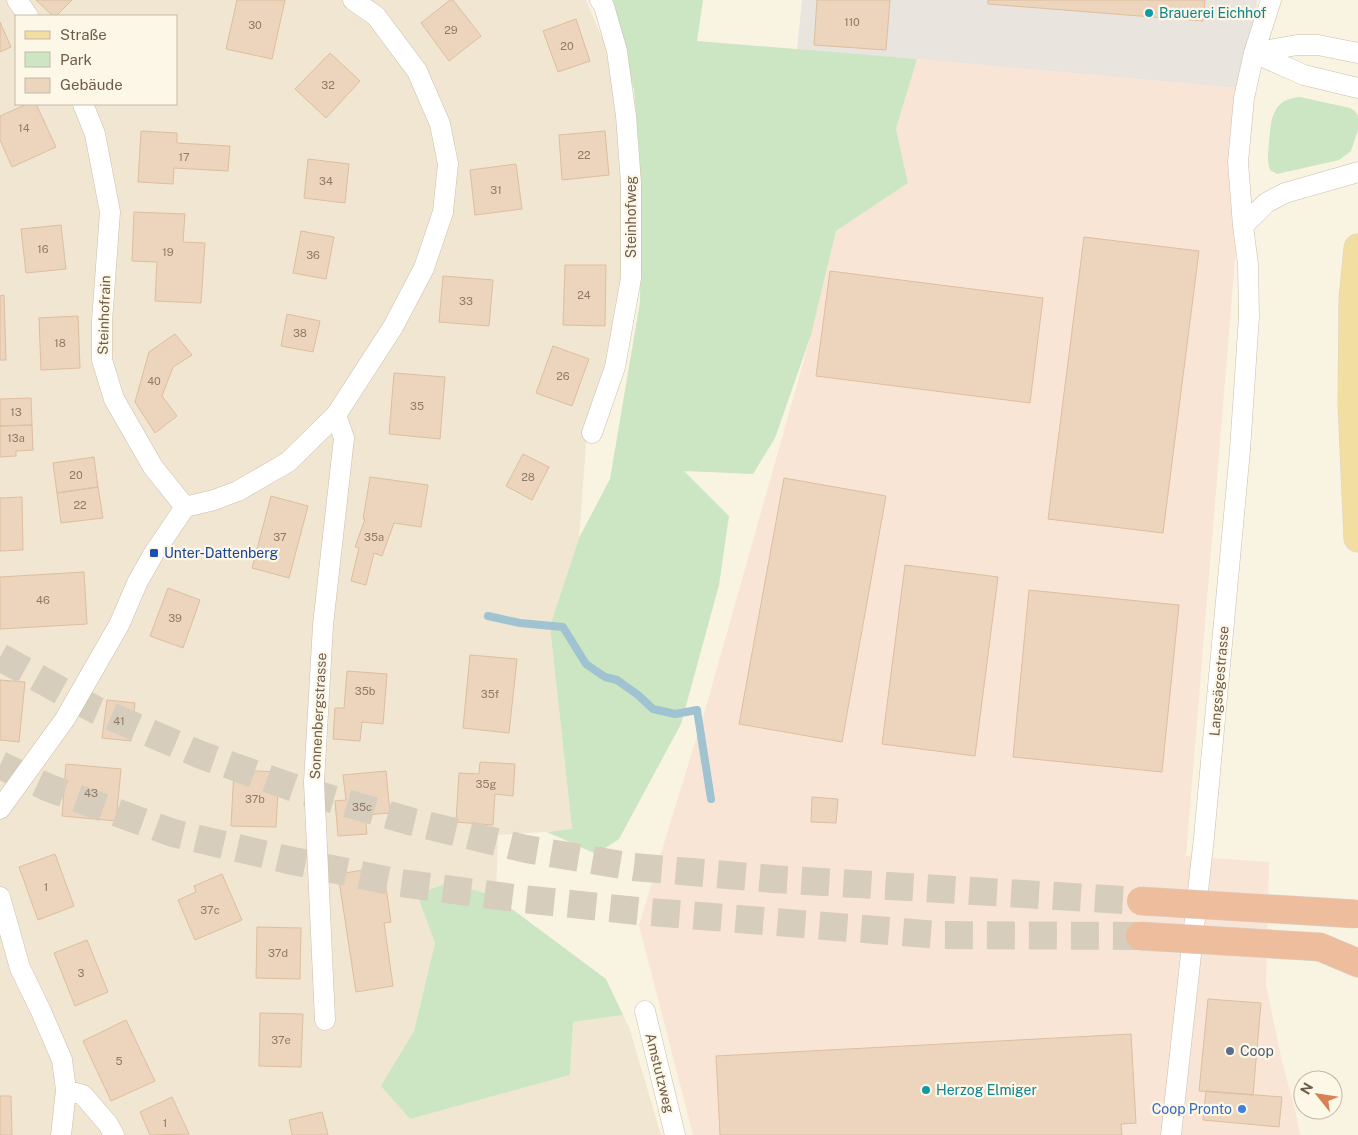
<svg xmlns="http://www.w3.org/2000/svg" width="1358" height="1135" font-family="'Public Sans',sans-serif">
<rect width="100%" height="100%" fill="#f9f3e2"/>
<path fill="#f0e6d1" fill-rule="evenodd" d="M 0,0 L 586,0 L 605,45 L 620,128 L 625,213 L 619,318 L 607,369 L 588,417 L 579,538 L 550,626 L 572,830 L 498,835 L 496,897 L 450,882 L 417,894 L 435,943 L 414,1031 L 382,1086 L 410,1119 L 570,1075 L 573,1022 L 623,1015 L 629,1027 L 661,1135 L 0,1135 ZM 16,16 L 176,16 L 176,104 L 16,104 Z"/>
<path fill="#f9e5d6" d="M 917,59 L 1249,89 L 1186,856 L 1269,862 L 1266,985 L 1281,1057 L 1296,1114 L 1300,1135 L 693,1135 L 639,925 L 708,700 L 811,335 L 836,231 L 908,183 L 896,129 Z"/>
<path fill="#e9e4dd" d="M 802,0 L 1257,0 L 1249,89 L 917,59 L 797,50 Z"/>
<path fill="#cce5c2" d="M 604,0 L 703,0 L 697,41 L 917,59 L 896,129 L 908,183 L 836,231 L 811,335 L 775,438 L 753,474 L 684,471 L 729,516 L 719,585 L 681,724 L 619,839 L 596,854 L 547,832 L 572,829 L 550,626 L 579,538 L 610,479 L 640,302 L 641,210 L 639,148 L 634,89 L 617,33 Z
M 1300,97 L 1350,108 L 1355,111 L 1358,116 L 1358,130 L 1351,151 L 1339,160 L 1277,174 L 1270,170 C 1267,161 1268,152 1269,143 C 1271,119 1272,99 1300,97 Z
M 450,882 L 496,897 L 606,979 L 623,1015 L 573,1022 L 570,1075 L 410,1119 L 381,1086 L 414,1031 L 435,943 L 417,894 Z"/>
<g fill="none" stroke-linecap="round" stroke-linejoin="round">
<path stroke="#a0c3d1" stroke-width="8" d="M 488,616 L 520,623 L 563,627 L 586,664 L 605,677 L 617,680 L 638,695 L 653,709 L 675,714 L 697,710 L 711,799"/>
</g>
<path fill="#ecd5bc" stroke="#ddbe9e" d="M 36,0 L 72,0 L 56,16 L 53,16 Z
M 237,0 L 285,0 L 272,59 L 226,49 Z
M 450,0 L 453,0 L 481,36 L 449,61 L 421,23 Z
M 817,0 L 890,0 L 886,50 L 814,45 Z
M 988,0 L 1205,0 L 1203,21 L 988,4 Z
M 576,19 L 590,61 L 558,72 L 543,31 Z
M 0,22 L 11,47 L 0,52 Z
M 330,53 L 360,81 L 326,118 L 295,89 Z
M 27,104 L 36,104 L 56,147 L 12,167 L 0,140 L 0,116 Z
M 141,131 L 177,133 L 177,143 L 230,146 L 228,171 L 174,168 L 173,184 L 138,182 Z
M 605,131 L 609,175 L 562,180 L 559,135 Z
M 308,159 L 349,164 L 345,203 L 304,198 Z
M 516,164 L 522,209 L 475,215 L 470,170 Z
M 134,212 L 185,214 L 183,242 L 205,243 L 201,303 L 155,301 L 157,262 L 132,261 Z
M 61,225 L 66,269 L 26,273 L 21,229 Z
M 301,231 L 334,237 L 326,279 L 293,273 Z
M 1084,237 L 1199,251 L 1163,533 L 1048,519 Z
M 565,265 L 606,265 L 605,326 L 563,325 Z
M 830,271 L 1043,298 L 1030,403 L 816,376 Z
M 443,276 L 493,280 L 489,326 L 439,322 Z
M 4,295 L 6,360 L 0,360 L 0,296 Z
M 287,314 L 320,321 L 313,352 L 281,346 Z
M 78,316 L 80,368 L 41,370 L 39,318 Z
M 175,334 L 192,355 L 173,367 L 162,396 L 177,416 L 155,433 L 135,402 L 149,352 Z
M 553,346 L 589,359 L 572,406 L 536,393 Z
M 394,373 L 445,377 L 440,439 L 389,434 Z
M 31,398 L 32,425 L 0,426 L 0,399 Z
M 32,425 L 33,450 L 16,451 L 16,456 L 0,457 L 0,426 Z
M 523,454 L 549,467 L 532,500 L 506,486 Z
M 94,457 L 98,487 L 57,493 L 53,463 Z
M 370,477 L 428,485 L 421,527 L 394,523 L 382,556 L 374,553 L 366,585 L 351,581 L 359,548 L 355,547 L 365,519 L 363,519 Z
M 784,478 L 886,496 L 842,742 L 739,724 Z
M 98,487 L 103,518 L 61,523 L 57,493 Z
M 271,496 L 308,506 L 289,578 L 252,568 Z
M 22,497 L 23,550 L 0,551 L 0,498 Z
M 905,565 L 998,577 L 975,756 L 882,744 Z
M 84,572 L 87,624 L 0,629 L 0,577 Z
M 168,588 L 200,600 L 183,648 L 150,636 Z
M 1029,590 L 1179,605 L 1162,772 L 1013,757 Z
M 470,655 L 517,659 L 509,733 L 463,728 Z
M 347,671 L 387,674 L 383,724 L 362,722 L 360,741 L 333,739 L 335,708 L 344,708 Z
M 0,680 L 25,682 L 19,742 L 0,740 Z
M 107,700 L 135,703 L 131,741 L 102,738 Z
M 480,762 L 515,764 L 513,796 L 495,794 L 493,825 L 456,822 L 459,773 L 479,774 Z
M 66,764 L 121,769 L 116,821 L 62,816 Z
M 234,770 L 279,772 L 276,827 L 231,826 Z
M 386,771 L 390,813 L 365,815 L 367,834 L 338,836 L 335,801 L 346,800 L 343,775 Z
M 812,797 L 838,799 L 836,823 L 811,822 Z
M 55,854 L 74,906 L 38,920 L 19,867 Z
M 383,867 L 391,922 L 384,923 L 393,986 L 356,992 L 338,874 Z
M 222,874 L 242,920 L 195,940 L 178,900 L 196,892 L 194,886 Z
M 257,927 L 301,928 L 300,979 L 256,978 Z
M 87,940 L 108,992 L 75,1006 L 54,953 Z
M 1208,999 L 1261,1003 L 1253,1095 L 1199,1091 Z
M 260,1013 L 303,1014 L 301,1067 L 259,1066 Z
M 126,1020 L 155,1081 L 111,1101 L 83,1041 Z
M 1131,1034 L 1136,1123 L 1121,1124 L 1122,1135 L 720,1135 L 716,1056 Z
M 1206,1091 L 1282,1097 L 1279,1127 L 1203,1120 Z
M 0,1096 L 11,1096 L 12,1135 L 0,1135 Z
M 172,1097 L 189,1134 L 150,1135 L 140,1112 Z
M 322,1112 L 328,1135 L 292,1135 L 289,1120 Z"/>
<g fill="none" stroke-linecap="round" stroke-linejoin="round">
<path stroke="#d6cdbc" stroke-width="28" stroke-dasharray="28 14" stroke-linecap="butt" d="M 0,657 L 94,709 L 201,755 L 300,790 L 413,822 L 526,849 L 634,867 L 773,879 L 1141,901
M 0,765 L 49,788 L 173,833 L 293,861 L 400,883 L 514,898 L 638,911 L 939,935 L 1140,936"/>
<defs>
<path id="minor" d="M 17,0 L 28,16
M 1254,53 L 1304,75 L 1358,88
M 1254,53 L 1297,45 L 1318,45 L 1358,53
M 83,104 L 95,134 L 110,212 L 102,321 L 102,360 L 114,399 L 153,467 L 185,507
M 1243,226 L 1266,203 L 1285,193 L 1358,172
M 592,433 L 615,367 L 631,278 L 631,183 L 626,116 L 617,51 L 604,6 L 600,0
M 0,809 L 65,719 L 119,625 L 138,581 L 154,553 L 185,507 L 214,500 L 238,491 L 288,462 L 336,415 L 393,327 L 424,268 L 443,212 L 448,164 L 440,124 L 417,71 L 376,16 L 353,0
M 0,897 L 20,968 L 40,1009 L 62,1060 L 66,1090 L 61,1135
M 645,1011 L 675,1135
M 325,1020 L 314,782 L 323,625 L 344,438 L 336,415
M 66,1090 L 83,1095 L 108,1124 L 114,1135
M 1171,1135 L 1204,837 L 1240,450 L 1249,316 L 1248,264 L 1243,226 L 1238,162 L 1244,98 L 1254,53 L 1271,0"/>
<path id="primary" d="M 1358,248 L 1353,299 L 1352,404 L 1358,538"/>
<path id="motorway" d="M 1320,947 L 1358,963"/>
</defs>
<use href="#minor" stroke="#cbbead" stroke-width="21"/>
<use href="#primary" stroke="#d9d5d0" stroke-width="29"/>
<use href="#motorway" stroke="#d9d5d0" stroke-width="29"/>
<use href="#minor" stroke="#fff" stroke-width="20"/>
<use href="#primary" stroke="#f2dea0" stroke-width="28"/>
<use href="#motorway" stroke="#eebd9e" stroke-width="28"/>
<defs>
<path id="motorway-bridge" d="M 1141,901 L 1356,914
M 1140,936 L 1320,947"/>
</defs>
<use href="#motorway-bridge" stroke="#d9d5d0" stroke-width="29" stroke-linecap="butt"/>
<use href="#motorway-bridge" stroke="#eebd9e" stroke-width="28"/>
</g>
<g fill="#0f9aa8" stroke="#fdf7e7" stroke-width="2">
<circle cx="1149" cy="13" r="5"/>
<circle cx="926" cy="1090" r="5"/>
</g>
<rect fill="#1a4fb4" stroke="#fdf7e7" stroke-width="2" x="149" y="548" width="10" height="10" rx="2.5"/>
<circle fill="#5c6f8a" stroke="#fdf7e7" stroke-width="2" cx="1230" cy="1051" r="5"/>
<circle fill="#3f7fe0" stroke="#fdf7e7" stroke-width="2" cx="1242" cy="1109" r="5"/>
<g text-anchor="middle" stroke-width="4.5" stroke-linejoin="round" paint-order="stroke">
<g font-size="11" fill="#8e7a67">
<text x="852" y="26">110</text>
<text x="255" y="29">30</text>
<text x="451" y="34">29</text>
<text x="567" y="50">20</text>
<text x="328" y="89">32</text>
<text x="24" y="132">14</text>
<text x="584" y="159">22</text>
<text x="184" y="161">17</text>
<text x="326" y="185">34</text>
<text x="496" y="194">31</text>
<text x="43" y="253">16</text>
<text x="168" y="256">19</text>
<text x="313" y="259">36</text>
<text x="584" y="299">24</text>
<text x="466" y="305">33</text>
<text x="300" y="337">38</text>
<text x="60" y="347">18</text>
<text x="563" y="380">26</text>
<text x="154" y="385">40</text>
<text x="417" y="410">35</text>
<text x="16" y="416">13</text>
<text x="16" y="442">13a</text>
<text x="76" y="479">20</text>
<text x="528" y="481">28</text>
<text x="80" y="509">22</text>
<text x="280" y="541">37</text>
<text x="374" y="541">35a</text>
<text x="43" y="604">46</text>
<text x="175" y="622">39</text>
<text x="365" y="695">35b</text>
<text x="490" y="698">35f</text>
<text x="119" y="725">41</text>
<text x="486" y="788">35g</text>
<text x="91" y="797">43</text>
<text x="255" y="803">37b</text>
<text x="362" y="811">35c</text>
<text x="46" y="891">1</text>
<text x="210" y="914">37c</text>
<text x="278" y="957">37d</text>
<text x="81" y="977">3</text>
<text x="281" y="1044">37e</text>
<text x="119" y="1065">5</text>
<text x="165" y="1127">1</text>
</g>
<g font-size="14" fill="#0d838f" stroke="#fdf7e7" text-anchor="start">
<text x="1159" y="18">Brauerei Eichhof</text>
<text x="936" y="1095">Herzog Elmiger</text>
</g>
<g font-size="14" fill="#6e5c4b" stroke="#fdf7e7">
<text transform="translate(631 217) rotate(-90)" y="5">Steinhofweg</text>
<text transform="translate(104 315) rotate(-88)" y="5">Steinhofrain</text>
<text transform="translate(1219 681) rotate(-85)" y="5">Langsägestrasse</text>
<text transform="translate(318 716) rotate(-87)" y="5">Sonnenbergstrasse</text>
<text transform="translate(660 1073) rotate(76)" y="5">Amstutzweg</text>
</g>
<g font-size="14" fill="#164399" stroke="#fdf7e7" text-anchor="start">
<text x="164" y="558">Unter-Dattenberg</text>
</g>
<g font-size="14" fill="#4e5e75" stroke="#fdf7e7" text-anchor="start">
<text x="1240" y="1056">Coop</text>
</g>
<g font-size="14" fill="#366cbe" stroke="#fdf7e7" text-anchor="end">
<text x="1232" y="1114">Coop Pronto</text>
</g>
</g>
<rect x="15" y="15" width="162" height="90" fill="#fdf7e7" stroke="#c4b9a9"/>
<rect x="25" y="31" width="25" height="8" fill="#f2dea0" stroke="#c4b9a9"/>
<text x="60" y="40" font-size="15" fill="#6e5c4b">Straße</text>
<rect x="25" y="52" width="25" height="15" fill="#cce5c2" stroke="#c4b9a9"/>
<text x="60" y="65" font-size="15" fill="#6e5c4b">Park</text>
<rect x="25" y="78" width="25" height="15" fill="#ecd5bc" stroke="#c4b9a9"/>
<text x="60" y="90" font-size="15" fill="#6e5c4b">Gebäude</text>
<g transform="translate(1318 1095) rotate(300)"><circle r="24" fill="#fdf7e7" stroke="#c4b9a9"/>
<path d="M0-4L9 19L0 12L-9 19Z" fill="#d88152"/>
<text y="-8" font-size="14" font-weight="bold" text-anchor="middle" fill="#6e5c4b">N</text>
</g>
</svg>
